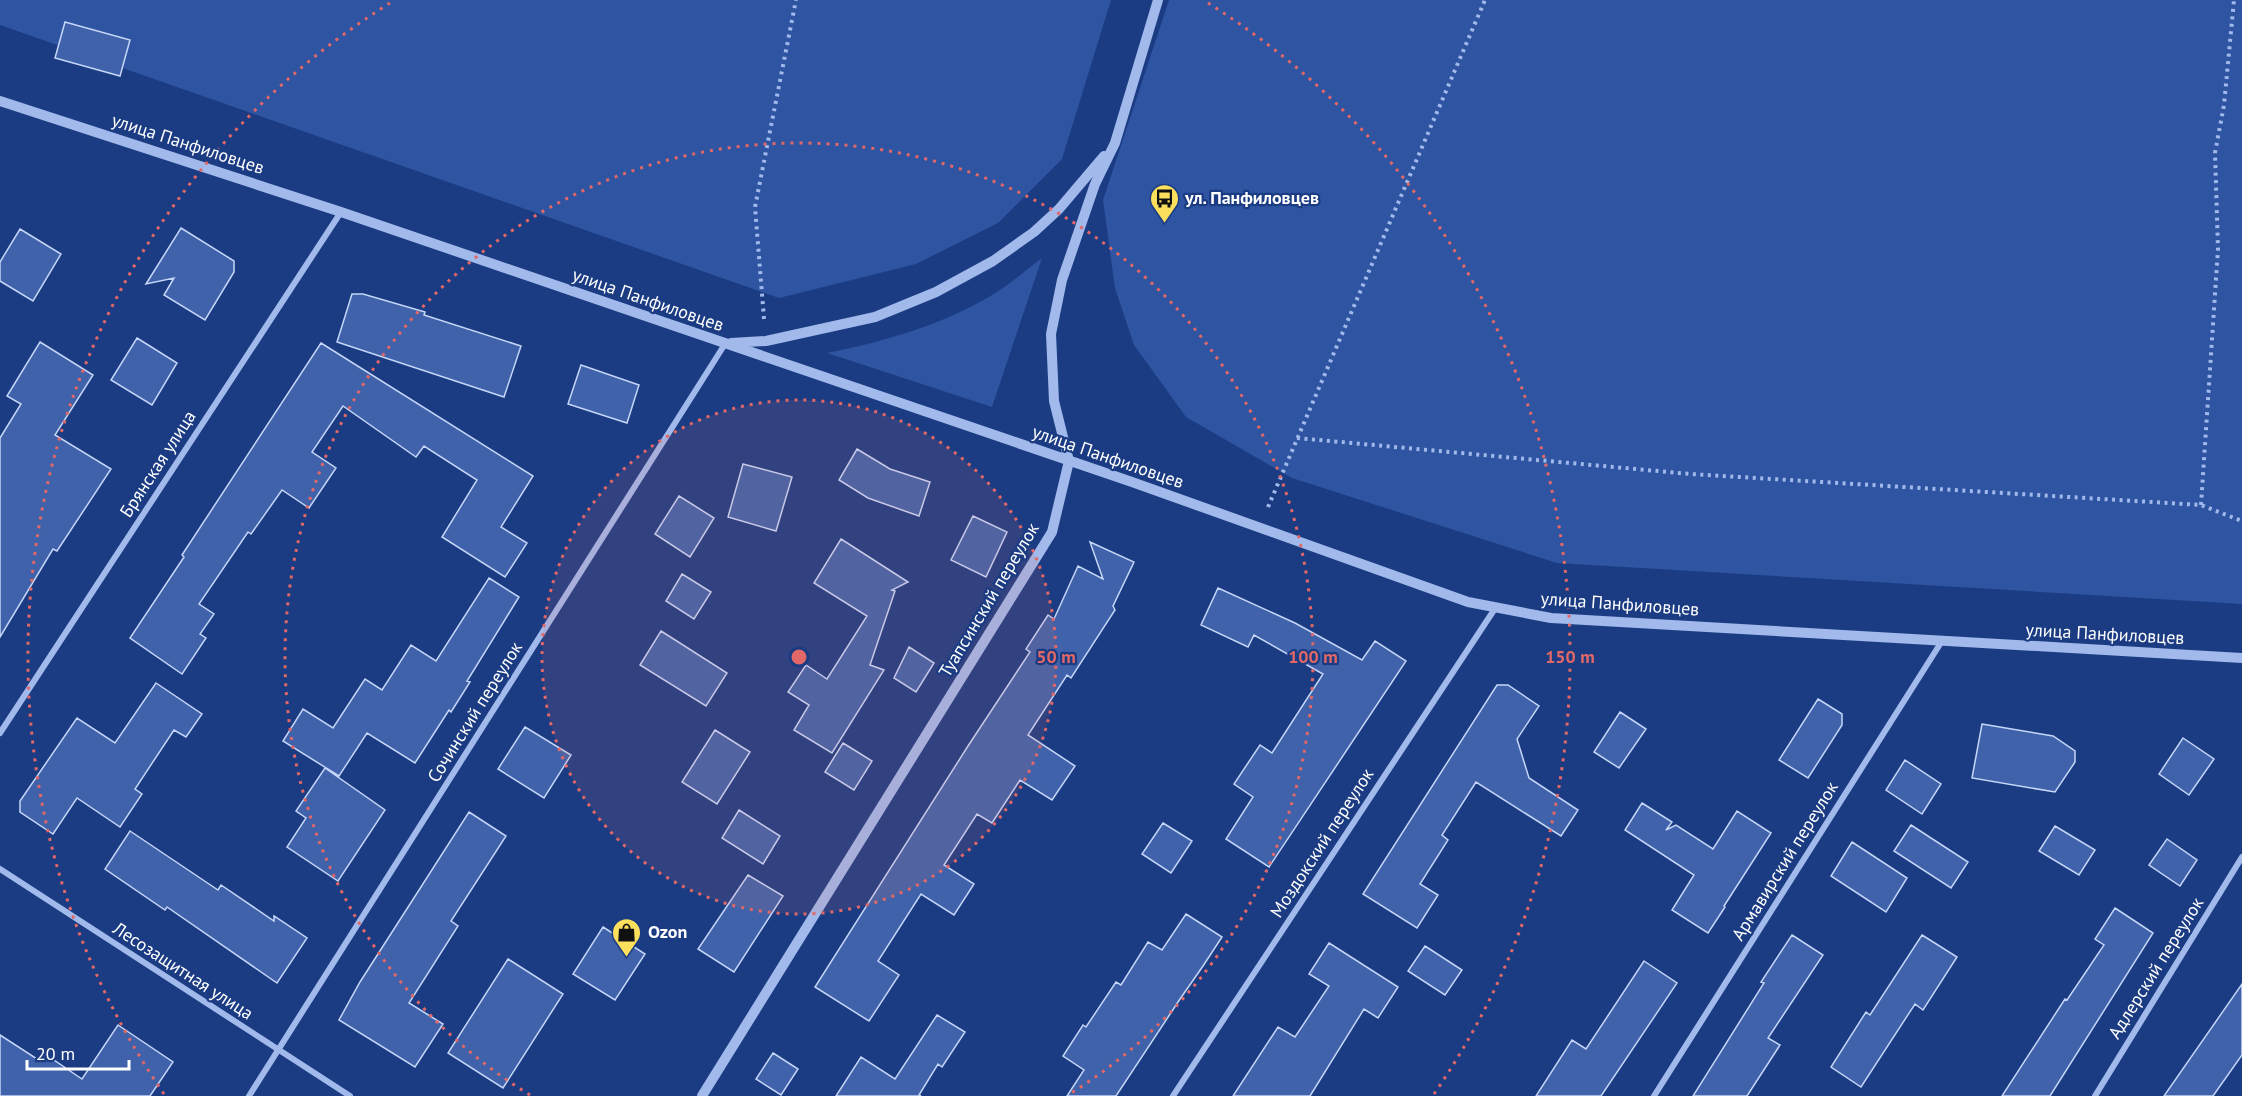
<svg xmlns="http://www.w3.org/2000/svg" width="2242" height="1096" font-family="'PT Sans',sans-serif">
<rect width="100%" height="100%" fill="#1b3c83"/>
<path fill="#2e54a2" d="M 0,0 L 1111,0 L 1062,159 L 998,223 L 916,264 L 779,298 L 0,25 Z
M 1169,0 L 2242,0 L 2242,604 L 1557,563 L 1292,478 L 1186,417 L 1134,345 L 1115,288 L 1103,200 Z
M 1042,258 L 992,407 L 827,353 C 886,341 946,324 997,292 C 1013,282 1027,269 1042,258 Z"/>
<path fill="#3f62aa" stroke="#c5d6f8" stroke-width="1.5" d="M 65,22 L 130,40 L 120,76 L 55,58 Z
M 181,228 L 234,261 L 234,272 L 205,320 L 164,295 L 174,278 L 146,284 Z
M 20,229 L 61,254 L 33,301 L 0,281 L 0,262 Z
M 352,294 L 363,294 L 425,312 L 424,315 L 521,346 L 504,397 L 337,342 Z
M 137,338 L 177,363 L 152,405 L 111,380 Z
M 40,342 L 93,375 L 55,435 L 111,469 L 57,551 L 53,549 L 0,637 L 0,438 L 21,404 L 7,396 Z
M 321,343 L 533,476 L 501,527 L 527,543 L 505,577 L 442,537 L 477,480 L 424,446 L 416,457 L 343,406 L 312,452 L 336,468 L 309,508 L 282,490 L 251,534 L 248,532 L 199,604 L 214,614 L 200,634 L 206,638 L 182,674 L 130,638 L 184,557 L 182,555 Z
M 581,365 L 639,385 L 627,423 L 568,404 Z
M 857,449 L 890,469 L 930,482 L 919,516 L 868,498 L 839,480 Z
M 743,464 L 792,477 L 776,531 L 728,517 Z
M 679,496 L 714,518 L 690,557 L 655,534 Z
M 973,516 L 1007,532 L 986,577 L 951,560 Z
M 841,539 L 908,582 L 892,590 L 895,591 L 870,665 L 884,670 L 832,753 L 794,730 L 809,705 L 788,692 L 806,665 L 827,679 L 867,616 L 814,583 Z
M 1090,542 L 1134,562 L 1113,606 L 1115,610 L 1071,678 L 1067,675 L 1028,735 L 1075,766 L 1052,800 L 1020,780 L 992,823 L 977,814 L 944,865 L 974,884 L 954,915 L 921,894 L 878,961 L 899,975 L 869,1021 L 815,987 L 968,746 L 1030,652 L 1026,649 L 1048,615 L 1054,619 L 1078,566 L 1103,579 Z
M 682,574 L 711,592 L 694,619 L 666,601 Z
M 489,578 L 519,597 L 467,681 L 470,682 L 451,712 L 449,710 L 415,763 L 367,733 L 339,776 L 283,741 L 303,709 L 333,728 L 365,679 L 382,690 L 411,645 L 436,661 Z
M 1218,588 L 1295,623 L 1362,660 L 1375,641 L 1406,661 L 1269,867 L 1226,839 L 1253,797 L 1234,784 L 1260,745 L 1272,753 L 1323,674 L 1254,635 L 1248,647 L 1201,625 Z
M 661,631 L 727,673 L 706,706 L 640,665 Z
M 909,647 L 934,663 L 916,692 L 894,678 Z
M 156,683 L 202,714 L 186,737 L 174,730 L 135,789 L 142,794 L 120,827 L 77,798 L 53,834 L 20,812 L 20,801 L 77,718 L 115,743 Z
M 1497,685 L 1508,685 L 1539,706 L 1517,739 L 1529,778 L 1578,810 L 1561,836 L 1476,782 L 1442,835 L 1448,840 L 1420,884 L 1438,895 L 1417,928 L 1363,894 Z
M 1818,699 L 1842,714 L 1842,725 L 1808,778 L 1779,760 Z
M 1620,712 L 1646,729 L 1619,768 L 1594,752 Z
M 1982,724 L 2053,736 L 2075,751 L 2075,762 L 2055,792 L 1972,778 Z
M 525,727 L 571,755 L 544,798 L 498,769 Z
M 715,730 L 750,752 L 717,804 L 682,782 Z
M 2183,738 L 2214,759 L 2189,795 L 2159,774 Z
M 843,743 L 872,761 L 854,790 L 825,772 Z
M 1905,760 L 1941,784 L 1922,814 L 1886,790 Z
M 325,768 L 385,810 L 338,881 L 287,847 L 306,818 L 296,811 Z
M 1642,803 L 1672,822 L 1666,830 L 1676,825 L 1713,849 L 1737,811 L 1771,833 L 1724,906 L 1725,907 L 1708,933 L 1672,910 L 1694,875 L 1625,830 Z
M 739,810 L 780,836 L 763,864 L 722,838 Z
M 469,812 L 506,836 L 451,921 L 458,926 L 409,1003 L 443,1024 L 415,1067 L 339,1020 L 360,982 Z
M 1163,823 L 1192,841 L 1171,873 L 1142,854 Z
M 1911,825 L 1968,862 L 1951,888 L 1894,851 Z
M 2055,826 L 2095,850 L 2079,875 L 2039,851 Z
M 130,831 L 218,890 L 221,885 L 274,921 L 274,916 L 307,938 L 277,983 L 167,907 L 165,910 L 105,869 Z
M 2167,839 L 2197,860 L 2180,886 L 2149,865 Z
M 1852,842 L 1907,878 L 1886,912 L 1831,876 Z
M 748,875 L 783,896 L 734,972 L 698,949 Z
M 2115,908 L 2153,933 L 2050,1096 L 2002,1096 L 2065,999 L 2067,1000 L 2104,945 L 2095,939 Z
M 1186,914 L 1222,937 L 1203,966 L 1180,999 L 1116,1096 L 1067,1096 L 1084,1070 L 1063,1056 L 1083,1025 L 1086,1027 L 1116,982 L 1121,985 L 1148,942 L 1162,950 Z
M 603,927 L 645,954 L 615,1000 L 573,974 Z
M 1792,935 L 1823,955 L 1768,1038 L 1780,1045 L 1747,1096 L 1693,1096 L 1764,983 L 1761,982 Z
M 1922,935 L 1957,957 L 1923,1010 L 1915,1004 L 1861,1087 L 1831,1067 L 1866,1012 L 1870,1015 Z
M 1329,943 L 1398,987 L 1378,1018 L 1364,1009 L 1310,1096 L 1233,1096 L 1278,1027 L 1295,1037 L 1329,986 L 1309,974 Z
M 1425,946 L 1462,970 L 1445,995 L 1408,971 Z
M 508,959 L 563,994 L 503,1088 L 448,1053 Z
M 1644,961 L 1677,983 L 1601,1096 L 1536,1096 L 1572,1040 L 1586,1049 Z
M 2242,984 L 2242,1055 L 2213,1096 L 2164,1096 Z
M 937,1015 L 965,1032 L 942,1067 L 938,1064 L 919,1095 L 921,1096 L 836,1096 L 861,1057 L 895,1079 Z
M 118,1025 L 173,1062 L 150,1096 L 0,1096 L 0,1035 L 40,1061 L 45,1054 L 82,1079 Z
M 773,1053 L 798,1069 L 781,1095 L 756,1079 Z"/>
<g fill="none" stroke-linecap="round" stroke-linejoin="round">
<path stroke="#a1b9eb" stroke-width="4" stroke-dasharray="3 4.5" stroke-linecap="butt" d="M 764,319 L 755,207 L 796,0
M 1297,438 L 1690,474 L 2201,505 L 2242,521
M 2201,505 L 2218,249 L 2215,153 L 2224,105 L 2234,0
M 1268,507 L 1485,0"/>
<path stroke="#a1b9eb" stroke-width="6" d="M 0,733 L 341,212
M 0,869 L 350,1096
M 249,1096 L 725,344
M 1173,1096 L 1496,607
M 1654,1096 L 1942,641
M 2095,1096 L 2242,857"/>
<path stroke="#a1b9eb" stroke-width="10" d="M 0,101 L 341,212 L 1132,482 L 1468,602 L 1551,618 L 2242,658
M 731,343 L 766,341 L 875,317 L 936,292 L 993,261 L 1034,232 L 1059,209 L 1104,156
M 702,1096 L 1052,532 L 1069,461 L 1054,401 L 1051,334 L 1062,280 L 1095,184 L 1115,143 L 1158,0"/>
</g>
<circle cx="799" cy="657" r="257" fill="#e26868" fill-opacity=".12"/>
<g fill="none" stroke="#e26868" stroke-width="3" stroke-dasharray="3 6">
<circle cx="799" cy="657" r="257"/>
<path d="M530 1095A514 514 0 1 1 1068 1095"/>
<path d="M164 1094A771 771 0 0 1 390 3M1208 3A771 771 0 0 1 1434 1094"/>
</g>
<defs>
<symbol id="bus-pin" viewBox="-11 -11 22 30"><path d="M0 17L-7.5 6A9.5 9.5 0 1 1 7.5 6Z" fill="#fce05d" stroke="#1b3c83"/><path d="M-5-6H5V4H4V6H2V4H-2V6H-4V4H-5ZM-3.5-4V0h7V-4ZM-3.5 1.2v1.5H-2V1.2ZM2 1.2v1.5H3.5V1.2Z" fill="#111"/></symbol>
<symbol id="shop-pin" viewBox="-11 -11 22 30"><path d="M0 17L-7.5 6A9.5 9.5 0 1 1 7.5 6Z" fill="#fce05d" stroke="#1b3c83"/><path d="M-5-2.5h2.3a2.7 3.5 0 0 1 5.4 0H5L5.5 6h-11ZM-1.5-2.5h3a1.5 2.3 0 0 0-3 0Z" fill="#111"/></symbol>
</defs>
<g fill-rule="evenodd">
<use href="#bus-pin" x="1148" y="182" width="33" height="45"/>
<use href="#shop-pin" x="610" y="916" width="33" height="45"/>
</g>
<g text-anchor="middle" stroke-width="4.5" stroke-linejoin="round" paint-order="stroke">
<g font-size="18" fill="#fff" stroke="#1b3c83">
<text transform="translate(188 144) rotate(18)" y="6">улица Панфиловцев</text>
<text transform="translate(648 300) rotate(19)" y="6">улица Панфиловцев</text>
<text transform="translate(1108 457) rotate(19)" y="6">улица Панфиловцев</text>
<text transform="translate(158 464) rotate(-57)" y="6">Брянская улица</text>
<text transform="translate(989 600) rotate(-59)" y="6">Туапсинский переулок</text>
<text transform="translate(1620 604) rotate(4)" y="6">улица Панфиловцев</text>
<text transform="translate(2105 634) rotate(3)" y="6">улица Панфиловцев</text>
<text transform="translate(475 712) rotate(-58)" y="6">Сочинский переулок</text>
<text transform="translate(1322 843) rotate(-57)" y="6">Моздокский переулок</text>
<text transform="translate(1785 861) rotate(-58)" y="6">Армавирский переулок</text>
<text transform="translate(2156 968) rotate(-58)" y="6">Адлерский переулок</text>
<text transform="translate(183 971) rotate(33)" y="6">Лесозащитная улица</text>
</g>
<g font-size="18" font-weight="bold" fill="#fff" stroke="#1b3c83" text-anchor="start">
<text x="1185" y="204">ул. Панфиловцев</text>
<text x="648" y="938">Ozon</text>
</g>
</g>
<circle cx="799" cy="657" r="9" fill="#e26868" stroke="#1b3c83" stroke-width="3"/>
<g font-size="18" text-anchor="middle" font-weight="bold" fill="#e26868" stroke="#1b3c83" stroke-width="4.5" stroke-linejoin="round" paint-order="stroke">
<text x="1056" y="663">50 m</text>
<text x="1313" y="663">100 m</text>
<text x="1570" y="663">150 m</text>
</g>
<path d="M27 1060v9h102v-9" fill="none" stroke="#ffffff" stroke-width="3"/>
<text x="36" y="1060" font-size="18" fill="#ffffff" stroke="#1b3c83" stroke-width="4.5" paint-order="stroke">20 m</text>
</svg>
